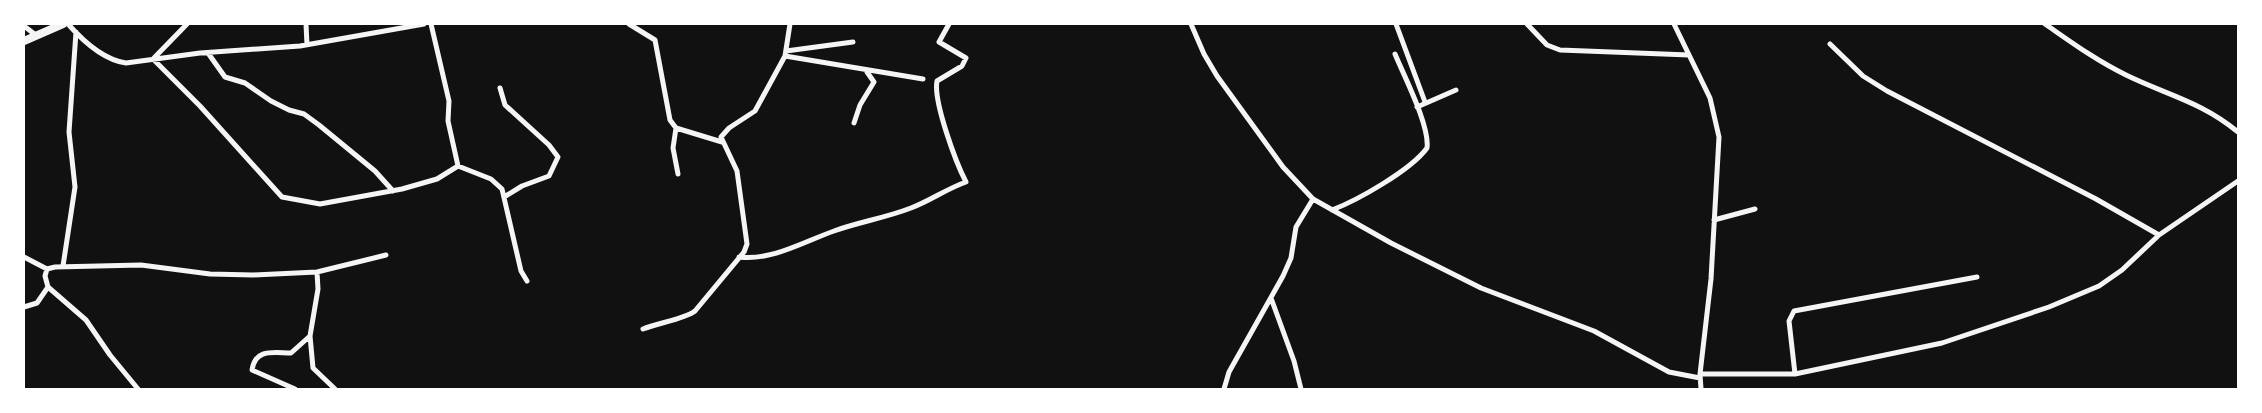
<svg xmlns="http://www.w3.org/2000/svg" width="2262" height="413" font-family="Jost,sans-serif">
<rect width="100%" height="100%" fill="#111"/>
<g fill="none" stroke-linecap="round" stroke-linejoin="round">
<path stroke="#f5f5f5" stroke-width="5" d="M 68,24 C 83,41 104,60 126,63 L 200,53 L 300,46 L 424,24
M 187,24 L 153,59 L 200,106 L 282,197 L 320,204 L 402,189 L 437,179 L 458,166 L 448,121 L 449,101 L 431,24
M 306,24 L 307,45
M 629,24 L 655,40 L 670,120 L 676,128 L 722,142
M 1191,24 L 1204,54 L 1217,76 L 1283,167 L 1313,199 L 1391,243 L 1481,288 L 1594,331 L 1669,372 L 1700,378
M 1396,24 L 1425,102
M 1527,24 L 1547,45 L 1560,50 L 1689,55
M 1674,24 L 1710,98 L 1719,137 L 1711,279 L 1700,374 L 1701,389
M 2045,24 C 2071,42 2097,61 2126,75 C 2167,95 2202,102 2238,132
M 24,26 L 37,36
M 1830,44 L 1863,76 L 1887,91 L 2096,199 L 2159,235
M 786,51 L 853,42
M 208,53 L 225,77 L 245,83 L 271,101 L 289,110 L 304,114 L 319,125 L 375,171 L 393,191
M 785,56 L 923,79
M 500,88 L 505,105 L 549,145 L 558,157 L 549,176 L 522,186 L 504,197
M 1417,107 L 1456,90
M 854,123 L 860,105 L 874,82 L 867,72
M 676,128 L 673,148 L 678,174
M 458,166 L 491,179 L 502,189 L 521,271 L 527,281
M 1332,210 C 1358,200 1411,170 1427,148 C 1430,126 1404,76 1395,54
M 1714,220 L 1755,209
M 24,257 L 47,269 L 55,267 L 141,265 L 210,274 L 253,275 L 317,272 L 386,255
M 739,257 C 772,261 803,242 834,231 C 859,222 885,218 911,208 C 930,201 946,189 966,182 C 956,163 933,101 937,81 L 962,66 L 966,58 L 939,42 L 949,24
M 63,266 L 75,187 L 69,132 L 76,32
M 47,269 L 45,276 L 48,287 L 86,320 L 110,355 L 138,389
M 317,272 L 318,289 L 310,336 L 313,368 L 335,389
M 1271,298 L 1294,361 L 1301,389
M 24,307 L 37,303 L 48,287
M 643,329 C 657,323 685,319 695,311 L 744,252 L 747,244 L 737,171 L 721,137 L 729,128 L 755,111 L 785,56 L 790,24
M 1700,374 L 1795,374 L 1942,343 L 2049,307 L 2099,286 L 2122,270 L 2159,235 L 2238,181
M 1795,374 L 1789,321 L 1794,311 L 1977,277
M 295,389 L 252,370 C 255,348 274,353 291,353 L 310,336
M 1224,389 L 1229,372 L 1283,276 L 1291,258 L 1296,227 L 1313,199"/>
<path stroke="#f5f5f5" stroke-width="8" d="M 24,41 L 63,24"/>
</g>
<rect width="2262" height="413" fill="none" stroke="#ffffff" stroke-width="50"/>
</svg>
